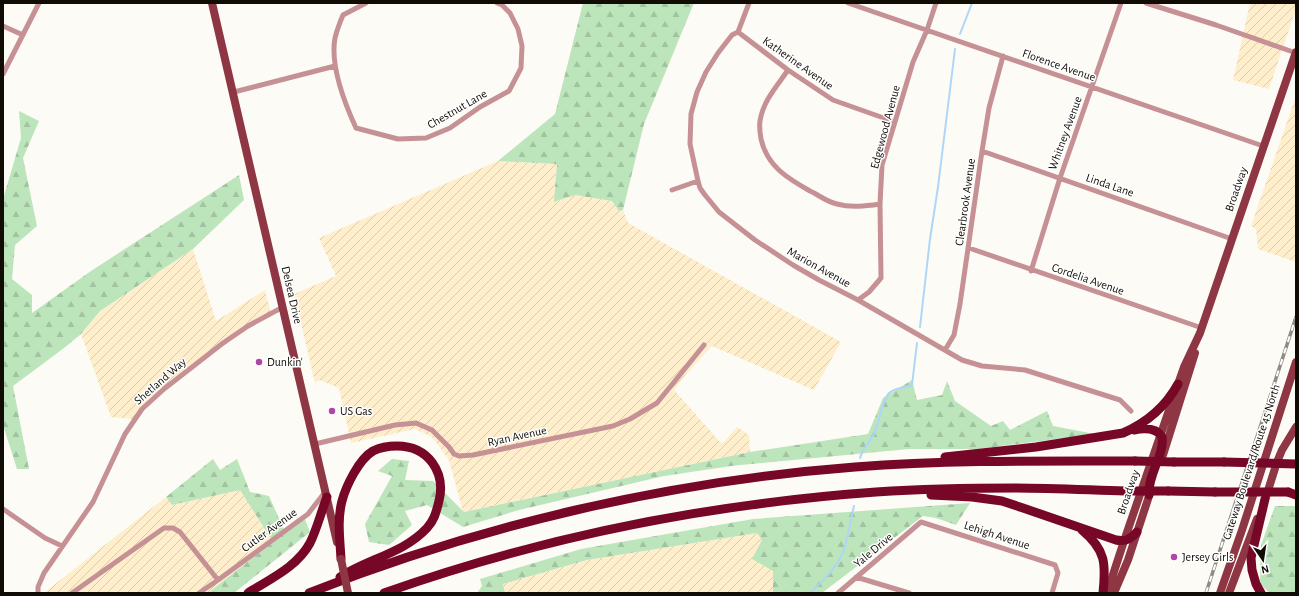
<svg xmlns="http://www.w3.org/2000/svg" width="1299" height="596" font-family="'Alegreya Sans',sans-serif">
<defs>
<pattern id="industrial-furrows" width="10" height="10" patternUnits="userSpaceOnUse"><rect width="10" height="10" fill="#feeecc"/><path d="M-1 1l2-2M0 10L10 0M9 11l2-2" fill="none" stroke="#d9cbae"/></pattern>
<pattern id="forest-firs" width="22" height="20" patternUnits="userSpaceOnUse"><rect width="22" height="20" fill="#bde5bb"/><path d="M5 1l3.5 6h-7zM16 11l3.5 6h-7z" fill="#a1c39f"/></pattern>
</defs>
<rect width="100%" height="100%" fill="#fdfbf5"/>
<path fill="url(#industrial-furrows)" d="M 1250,3 L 1296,3 L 1296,9 L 1269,89 L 1233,80 Z
M 1296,96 L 1296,262 L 1258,249 L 1256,229 L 1251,226 Z
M 498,161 L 557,164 L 555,202 L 575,195 L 612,201 L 619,211 L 623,210 L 628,223 L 841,342 L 814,390 L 712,346 L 686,374 L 674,390 L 722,444 L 737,427 L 749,435 L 750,452 L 463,512 L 449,460 L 432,437 L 415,429 L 351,443 L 339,388 L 319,380 L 315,383 L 294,294 L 336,276 L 319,238 Z
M 193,249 L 216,321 L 265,290 L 271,314 L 173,380 L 132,419 L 111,417 L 81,334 L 100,311 Z
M 240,490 L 273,542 L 208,593 L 46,593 L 45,592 L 166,497 L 172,505 Z
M 757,533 L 762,540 L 773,571 L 773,593 L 505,593 L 503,584 L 587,560 Z"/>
<path fill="url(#forest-firs)" d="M 583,3 L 694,3 L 644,124 L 623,210 L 619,211 L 612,201 L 575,195 L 554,202 L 557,164 L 498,161 L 555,114 Z
M 19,111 L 39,121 L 23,158 L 37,226 L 15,245 L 12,279 L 32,295 L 32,313 L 91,271 L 239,175 L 244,200 L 193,249 L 100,311 L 81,334 L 64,348 L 13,386 L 29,469 L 17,469 L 3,425 L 3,199 L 21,138 Z
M 912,380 L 917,400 L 942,395 L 947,381 L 955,401 L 991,426 L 1003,421 L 1010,430 L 1047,411 L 1053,426 L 1095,434 L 978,449 L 909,449 L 731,466 L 664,476 L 519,510 L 463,527 L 427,505 L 405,511 L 412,525 L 389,545 L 369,542 L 365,524 L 392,476 L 378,471 L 392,459 L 409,461 L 405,480 L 433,481 L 464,512 L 750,452 L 868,434 L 883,398 Z
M 213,459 L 220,470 L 237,459 L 250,492 L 269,496 L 285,532 L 304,517 L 310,532 L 234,593 L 208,593 L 273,542 L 240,490 L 172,505 L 166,497 Z
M 970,503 L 956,525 L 936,518 L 923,516 L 822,593 L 773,593 L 773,571 L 752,559 L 762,540 L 757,533 L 587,560 L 503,584 L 505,593 L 477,593 L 482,586 L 480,579 L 581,549 L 753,519 Z
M 1275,506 L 1296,506 L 1296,593 L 1269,593 L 1260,583 L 1261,545 Z"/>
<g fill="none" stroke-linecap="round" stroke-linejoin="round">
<path stroke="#add6f9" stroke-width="2" d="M 960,34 L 972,3
M 920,327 L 930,239 L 938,187 L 955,49
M 860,458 C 862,449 870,442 874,434 C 880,422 880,404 889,393 C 896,387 904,388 912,385 L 917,343
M 810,593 C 825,579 841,564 846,543 C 849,531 851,518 854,506"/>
<path stroke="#c59195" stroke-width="5" d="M 366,3 L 343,15 C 340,22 337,30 335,38 C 330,65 345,104 356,128 L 398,139 L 426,138 L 450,128 L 480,107 L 509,91 L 521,68 L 522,46 L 518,29 L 510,13 L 502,5 L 497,3
M 749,3 L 738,32 L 732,35 L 718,53 L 706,72 L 697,92 L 691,114 L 690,144 L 698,181 L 700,188 L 705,195 L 719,212 L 755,240 L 793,265 L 819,280 L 858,300 L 962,360 L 982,366 L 1025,370 L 1120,400 L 1131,411
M 848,3 L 1263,146
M 1146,3 L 1216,25 L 1296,53
M 3,26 L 23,35
M 738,32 L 788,70 L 833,100 L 895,122
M 788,70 C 777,86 763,101 760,121 C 759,127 760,133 761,139 C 767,166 787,178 810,191 C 819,195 827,202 837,204 C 851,208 866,206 880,204
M 3,74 L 39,3
M 234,92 L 335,66
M 982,151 L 1232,239
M 672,190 L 698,181
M 969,248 L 1202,328
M 1031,271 L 1060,178 L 1121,3
M 858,300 L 869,292 L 881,278 L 880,204 L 882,165 L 913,62 L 927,30 L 936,3
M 945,350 L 954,335 L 960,304 L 982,151 L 989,108 L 1003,56
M 315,444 L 395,425 L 416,423 L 432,430 L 449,447 L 454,454 L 459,456 L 473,455 L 613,426 L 630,419 L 657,403 L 704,345
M 3,509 L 45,538 L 62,546
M 856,577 L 909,593
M 218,580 L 308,514 L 325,492
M 38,593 L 38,587 L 44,573 L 93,502 L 125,434 L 142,409 L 164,389 L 223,343 L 248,326 L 283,307
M 72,593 L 164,528 L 173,528 L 180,532 L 218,580 L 199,593
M 838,593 L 921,522 L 1055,565 L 1058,573 L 1052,593"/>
<path stroke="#8e3643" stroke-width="8" d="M 212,3 L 337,542
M 1163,455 L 1195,353
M 1266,497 L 1277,462 L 1282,450 L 1296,427
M 1107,593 L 1124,541 L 1178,384 L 1184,367 L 1200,333 L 1296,52
M 1114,593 L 1128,560 L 1151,490
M 1220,593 L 1242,530 L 1296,362
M 1229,593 L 1257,519"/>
<path stroke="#770727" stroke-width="9" d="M 1134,430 C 1144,428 1156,427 1162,437 C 1165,454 1147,476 1149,495
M 945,457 L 1036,447 L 1123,433 C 1146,423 1166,406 1178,384
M 1174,462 L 1224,462
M 1168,491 L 1215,492
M 1288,492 L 1296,495
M 931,495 L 972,497 L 1002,501 L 1023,508 L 1116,540 C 1125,542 1131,539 1137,532
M 1082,530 C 1106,550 1106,564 1103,593
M 340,577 C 368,559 404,553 427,528 C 435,519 436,512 439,501 C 446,472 428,446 397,446 C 389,446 381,447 373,451 C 359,459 346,486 342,501 C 337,520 340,540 341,559
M 248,593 C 270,579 297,567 310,543 C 317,529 321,512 327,497
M 309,593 C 480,525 671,481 855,467 C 948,460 1042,461 1135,461
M 384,593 C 542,537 709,504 876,492 C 922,489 969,488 1015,488 C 1052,488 1089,490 1125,491
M 1261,593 L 1256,584 L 1252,570 L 1251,558 L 1265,499"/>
<defs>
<path id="rail" d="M 1206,593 L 1296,317"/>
</defs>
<use href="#rail" stroke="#8f8c85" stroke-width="3.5"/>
<use href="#rail" stroke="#fff" stroke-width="2" stroke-dasharray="6" stroke-linecap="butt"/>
<path stroke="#8e3643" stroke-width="8" d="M 341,559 L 348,593"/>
<path stroke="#770727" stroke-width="9" d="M 1135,461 L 1174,462
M 1224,462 L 1296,464
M 1125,491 L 1168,491
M 1215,492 L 1288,492"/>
</g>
<g fill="#ae46a8" stroke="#fff" stroke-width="1.5">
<circle cx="259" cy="362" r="4"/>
<circle cx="332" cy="411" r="4"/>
<circle cx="1174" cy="557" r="4"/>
</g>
<g text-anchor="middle" stroke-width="3" stroke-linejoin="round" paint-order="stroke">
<g font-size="12" fill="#100c04" stroke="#fff">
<text transform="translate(798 63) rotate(35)" y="4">Katherine Avenue</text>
<text transform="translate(1059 65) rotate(19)" y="4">Florence Avenue</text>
<text transform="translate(457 109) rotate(-30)" y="4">Chestnut Lane</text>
<text transform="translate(885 127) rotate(-75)" y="4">Edgewood Avenue</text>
<text transform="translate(1065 133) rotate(-70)" y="4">Whitney Avenue</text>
<text transform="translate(1110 185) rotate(19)" y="4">Linda Lane</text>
<text transform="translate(1236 189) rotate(-71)" y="4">Broadway</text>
<text transform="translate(965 202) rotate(-82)" y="4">Clearbrook Avenue</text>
<text transform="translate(819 267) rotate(29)" y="4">Marion Avenue</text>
<text transform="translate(1088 279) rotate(19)" y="4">Cordelia Avenue</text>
<text transform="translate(292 295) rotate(77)" y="4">Delsea Drive</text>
<text transform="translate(160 381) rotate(-41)" y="4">Shetland Way</text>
<text transform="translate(517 436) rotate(-12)" y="4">Ryan Avenue</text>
<text transform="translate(1251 462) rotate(-72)" y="4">Gateway Boulevard/Route 45 North</text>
<text transform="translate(1128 492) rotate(-71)" y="4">Broadway</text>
<text transform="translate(269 530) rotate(-36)" y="4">Cutler Avenue</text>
<text transform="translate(997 535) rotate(18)" y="4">Lehigh Avenue</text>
<text transform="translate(873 550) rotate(-40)" y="4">Yale Drive</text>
</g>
<g font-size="12" fill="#100c04" stroke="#fff" text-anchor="start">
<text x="267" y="366">Dunkin'</text>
<text x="340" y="415">US Gas</text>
<text x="1182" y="561">Jersey Girls</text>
</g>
</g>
<rect width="1299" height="596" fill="none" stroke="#100c04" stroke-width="8"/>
<g transform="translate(1263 560) rotate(167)" stroke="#ffffff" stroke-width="3" paint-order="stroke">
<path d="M0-3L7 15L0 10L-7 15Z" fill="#100c04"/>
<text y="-6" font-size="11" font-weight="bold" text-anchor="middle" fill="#100c04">N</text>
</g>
</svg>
